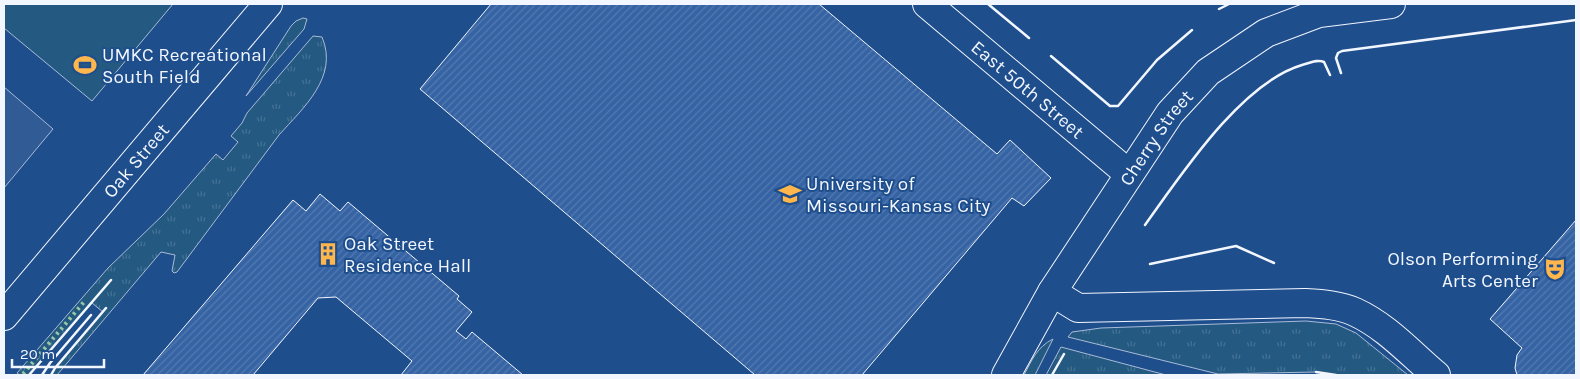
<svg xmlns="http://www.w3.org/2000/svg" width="1580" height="379" font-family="Karla,sans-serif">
<defs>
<pattern id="grass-tufts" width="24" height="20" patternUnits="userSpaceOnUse" patternTransform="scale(1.25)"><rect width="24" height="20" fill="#245a82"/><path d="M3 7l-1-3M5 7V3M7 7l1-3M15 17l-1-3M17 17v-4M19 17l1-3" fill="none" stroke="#447295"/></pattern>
<pattern id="building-hatch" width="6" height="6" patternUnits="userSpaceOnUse" patternTransform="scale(1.25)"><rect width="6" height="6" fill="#3563a3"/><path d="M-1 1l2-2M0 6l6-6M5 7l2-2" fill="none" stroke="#537ab1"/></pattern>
</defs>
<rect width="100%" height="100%" fill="#1f4e8c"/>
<path fill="url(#grass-tufts)" stroke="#a8bbd7" d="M 303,18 L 307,19 L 304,29 L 246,96 L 291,26 L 296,21 Z
M 313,36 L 322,37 C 339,77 303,108 279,135 L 177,272 L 174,273 L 172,271 L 175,255 L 161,252 L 57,375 L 51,375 L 55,368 L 103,312 L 92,303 L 29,375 L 20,375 L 17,373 L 108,268 L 164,214 L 216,154 L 223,160 L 238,142 L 231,136 L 242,123 L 247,113 Z
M 1306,321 L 1336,324 L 1356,333 L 1408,375 L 1336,375 L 1316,372 L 1218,374 L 1068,337 L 1072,332 L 1101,328 Z
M 1053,339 L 1035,375 L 1024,375 C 1032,360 1037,347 1053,339 Z
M 1061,347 L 1166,375 L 1046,375 Z"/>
<path fill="#245a82" stroke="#a8bbd7" d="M 4,4 L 173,4 L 92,101 L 4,28 Z"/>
<path fill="#305b95" stroke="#a8bbd7" d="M 4,87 L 53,129 L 4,188 Z"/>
<path fill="url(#building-hatch)" stroke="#f2f6ff" d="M 491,4 L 819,4 L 997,154 L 1010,140 L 1051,178 L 1024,206 L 1012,198 L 862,375 L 755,375 L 420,89 Z
M 320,194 L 340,211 L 348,202 L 459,296 L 457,299 L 472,312 L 456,331 L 466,339 L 472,332 L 523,375 L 401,375 L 412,361 L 336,297 L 318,298 L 253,375 L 143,375 L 293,200 L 306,211 Z
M 1576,220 L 1576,375 L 1517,375 L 1515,368 L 1517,355 L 1522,348 L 1490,319 Z"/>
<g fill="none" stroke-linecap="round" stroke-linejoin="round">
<defs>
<g id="minor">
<path id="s1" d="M 927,4 L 1129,174"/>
<path d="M 1052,292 L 1078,308 L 1305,303 C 1322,304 1340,305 1355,312 C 1386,326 1411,354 1436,375"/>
<path id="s2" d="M 4,316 L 268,4"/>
<path id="s3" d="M 1006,375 L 1052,292 L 1170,113 L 1208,72 L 1266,33 L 1319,13 L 1391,4"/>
</g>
</defs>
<use href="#minor" stroke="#f2f6ff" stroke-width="30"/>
<use href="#minor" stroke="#1f4e8c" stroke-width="28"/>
<path stroke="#97c8a6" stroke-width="4" stroke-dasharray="2.5 4" stroke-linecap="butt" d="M 23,374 L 84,302"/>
<path stroke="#f2f6ff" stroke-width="2.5" d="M 988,4 L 1029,38
M 1219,9 L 1229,4
M 1051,56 L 1110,106 L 1118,106 L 1157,60 L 1192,30
M 1341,73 L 1336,58 L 1338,53 L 1342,51 L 1576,20
M 1145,225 C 1181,175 1241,83 1302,65 C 1310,63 1317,59 1324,62 L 1330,75
M 1150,264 L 1236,246 L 1274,263
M 1316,372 L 1336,375
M 29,375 L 111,280
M 42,375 L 50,363 L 91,315
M 51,375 L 55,368 L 106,308
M 1052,375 L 1064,354"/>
</g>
<defs>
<symbol id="stadium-bare" viewBox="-9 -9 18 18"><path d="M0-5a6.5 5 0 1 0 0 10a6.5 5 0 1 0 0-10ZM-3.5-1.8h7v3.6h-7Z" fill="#ffb74d" stroke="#1f4e8c" stroke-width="2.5" paint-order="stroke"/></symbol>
<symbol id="university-bare" viewBox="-9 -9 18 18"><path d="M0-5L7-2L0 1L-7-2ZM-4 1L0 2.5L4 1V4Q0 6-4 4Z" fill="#ffb74d" stroke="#1f4e8c" stroke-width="2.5" paint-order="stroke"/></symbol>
<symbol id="building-bare" viewBox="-9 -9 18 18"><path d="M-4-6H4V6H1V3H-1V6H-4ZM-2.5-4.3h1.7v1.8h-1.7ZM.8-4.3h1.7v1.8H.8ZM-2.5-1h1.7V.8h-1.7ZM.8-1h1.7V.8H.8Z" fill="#ffb74d" stroke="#1f4e8c" stroke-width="2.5" paint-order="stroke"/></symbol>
<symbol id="theatre-bare" viewBox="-9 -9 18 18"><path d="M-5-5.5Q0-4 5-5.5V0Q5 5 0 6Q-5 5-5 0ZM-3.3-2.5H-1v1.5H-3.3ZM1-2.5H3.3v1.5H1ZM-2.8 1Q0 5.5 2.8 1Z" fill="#ffb74d" stroke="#1f4e8c" stroke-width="2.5" paint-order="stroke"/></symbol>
</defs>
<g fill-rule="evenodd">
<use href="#stadium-bare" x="69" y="49" width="32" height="32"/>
<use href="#university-bare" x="774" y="178" width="32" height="32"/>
<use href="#building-bare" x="312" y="238" width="32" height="32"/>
<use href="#theatre-bare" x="1539" y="253" width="32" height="32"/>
</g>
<g text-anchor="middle" stroke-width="4" stroke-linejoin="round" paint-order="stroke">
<g font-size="19" fill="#f2f6ff" stroke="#1f4e8c" text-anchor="start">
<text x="102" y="61">UMKC Recreational<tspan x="102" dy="22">South Field</tspan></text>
<text x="806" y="190">University of<tspan x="806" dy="22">Missouri-Kansas City</tspan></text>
<text x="344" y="250">Oak Street<tspan x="344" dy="22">Residence Hall</tspan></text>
<text x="1538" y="265" text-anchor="end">Olson Performing<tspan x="1538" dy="22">Arts Center</tspan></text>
</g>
<g font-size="19" fill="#f2f6ff" stroke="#1f4e8c">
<text dy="7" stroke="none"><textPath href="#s1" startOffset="132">East 50th Street</textPath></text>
<text dy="7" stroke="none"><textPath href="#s3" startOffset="281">Cherry Street</textPath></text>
<text dy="7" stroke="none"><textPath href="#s2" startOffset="204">Oak Street</textPath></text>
</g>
</g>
<rect width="1580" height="379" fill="none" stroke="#f2f6ff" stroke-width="10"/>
<path d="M12 359v8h92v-8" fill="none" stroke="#f2f6ff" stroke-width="2.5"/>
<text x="20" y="359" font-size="15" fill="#f2f6ff" stroke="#1f4e8c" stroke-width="4" paint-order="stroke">20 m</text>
</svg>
